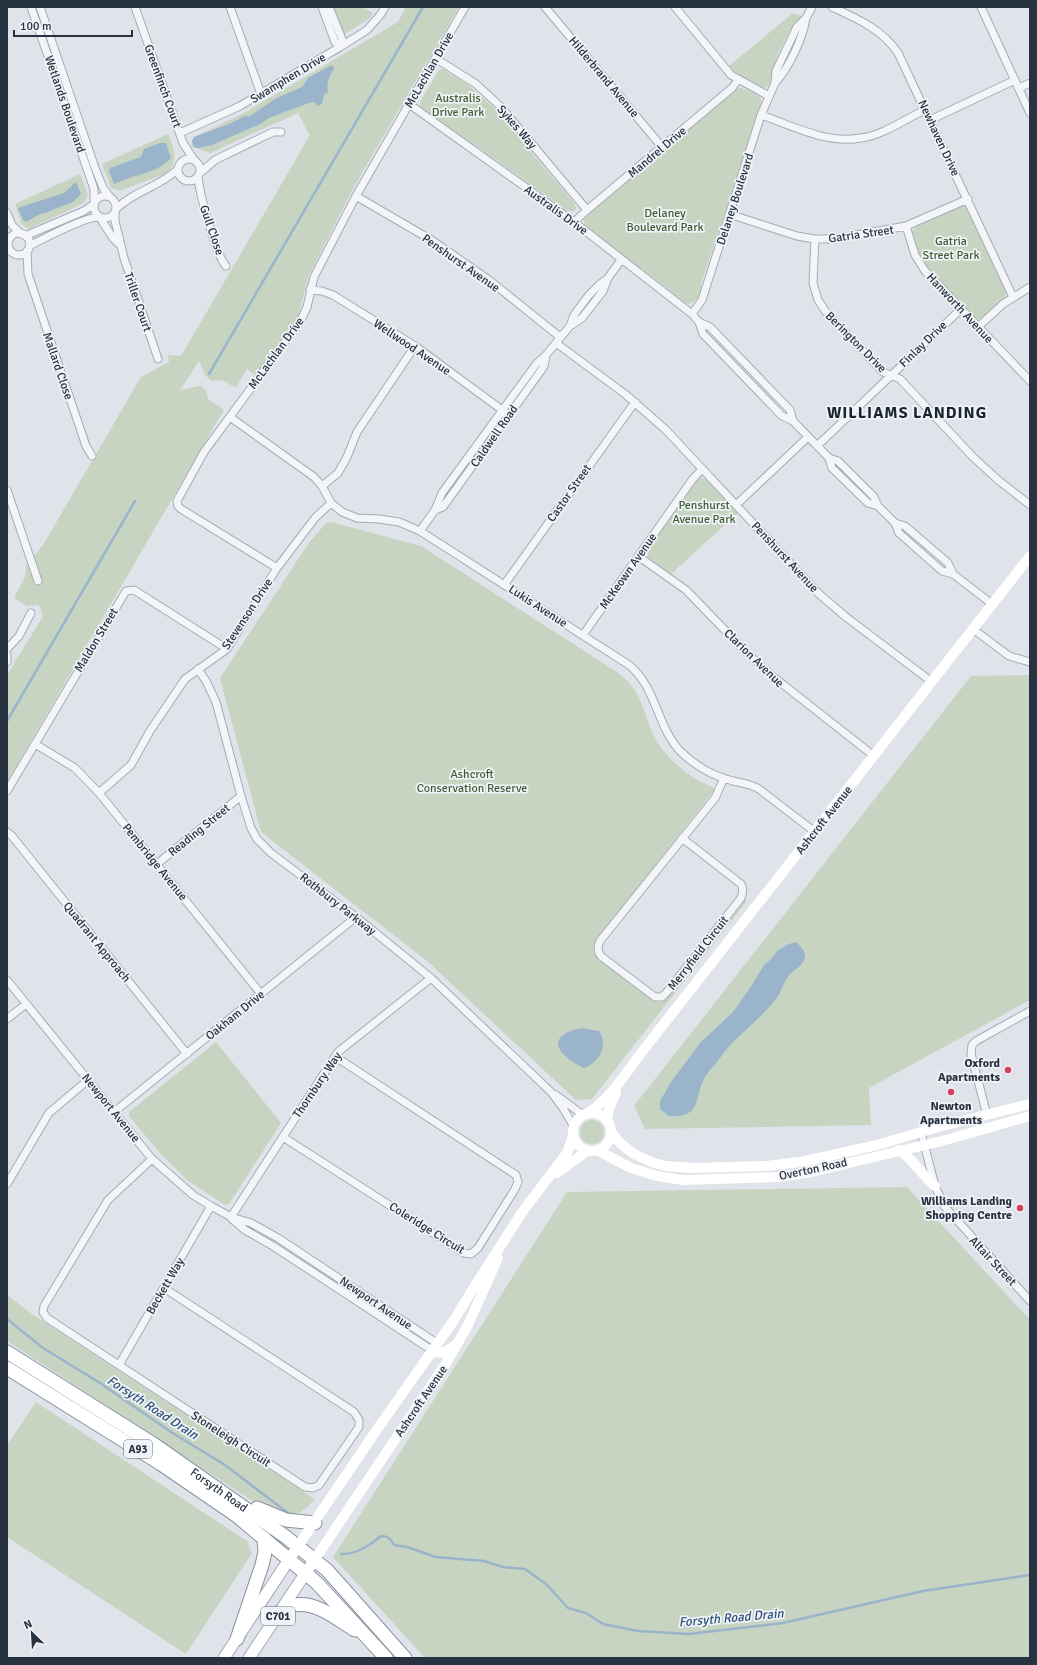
<svg xmlns="http://www.w3.org/2000/svg" width="1037" height="1665" font-family="Signika,sans-serif">
<rect width="100%" height="100%" fill="#e0e4ea"/>
<path fill="#c7d4c1" d="M 329,7 L 362,7 L 373,13 L 369,19 L 341,36 Z
M 406,7 L 459,7 L 355,185 L 309,275 L 298,316 L 255,375 L 247,369 L 236,388 L 222,380 L 212,381 L 206,376 L 199,361 L 180,390 L 200,386 L 206,390 L 208,399 L 224,410 L 7,782 L 7,675 L 43,616 L 40,607 L 37,605 L 27,606 L 14,598 L 25,577 L 26,565 L 43,545 L 141,377 L 169,362 L 168,355 L 181,356 L 310,135 L 306,129 L 298,113 L 210,153 L 192,147 L 191,145 L 194,137 L 244,113 L 398,22 Z
M 793,13 L 803,17 C 800,20 796,22 794,25 C 786,36 777,55 773,68 C 771,74 774,80 769,85 C 761,94 735,73 729,66 Z
M 443,69 L 468,85 L 493,107 L 575,204 L 576,208 L 574,211 L 568,211 L 421,107 L 420,102 L 439,70 Z
M 740,88 C 747,89 758,93 761,99 L 761,104 L 701,284 C 702,293 697,303 687,304 L 642,269 L 637,268 L 585,225 L 583,218 L 586,214 L 734,91 Z
M 168,134 C 174,149 180,162 165,174 L 119,191 L 111,188 L 102,164 Z
M 80,174 L 88,195 L 84,203 L 29,229 L 22,225 L 15,204 Z
M 960,206 L 965,206 L 969,211 L 1006,292 L 1005,299 L 982,319 L 975,319 L 929,271 L 917,253 L 911,232 L 917,226 Z
M 699,478 L 706,479 L 738,513 L 671,574 L 648,557 L 647,550 Z
M 331,522 L 421,546 L 617,672 C 645,692 642,716 658,743 C 667,757 681,770 696,779 C 702,783 709,785 715,789 L 594,944 L 593,951 L 597,958 L 655,1002 L 662,1002 L 666,999 L 744,899 L 747,901 L 592,1099 L 576,1100 L 427,961 L 261,832 L 220,678 L 308,544 L 326,523 Z
M 1030,675 L 1030,1000 L 869,1088 L 871,1125 L 645,1129 L 634,1106 L 971,676 Z
M 216,1042 L 281,1123 L 229,1204 L 225,1205 L 187,1180 L 159,1152 L 129,1116 L 129,1112 Z
M580 1132a12 12 0 1 1 24 0a12 12 0 1 1-24 0Z
M 907,1187 L 1030,1320 L 1030,1658 L 425,1658 L 333,1557 L 567,1192 Z
M 7,1295 L 32,1314 L 315,1499 C 299,1517 293,1516 271,1513 L 7,1341 Z
M 36,1402 L 247,1541 L 252,1553 L 186,1654 L 7,1537 L 7,1445 Z"/>
<path fill="#9ab4cb" d="M 330,66 L 333,66 L 334,69 C 329,76 326,82 328,92 L 324,95 L 322,104 L 318,106 L 314,102 L 309,103 L 271,117 L 260,124 L 212,145 L 197,148 L 194,147 L 192,141 L 194,137 L 229,124 L 245,116 L 250,116 L 275,99 L 302,87 L 308,78 Z
M 160,143 L 166,143 L 171,158 C 158,172 143,173 126,179 C 122,180 118,183 114,184 L 109,171 L 110,168 L 141,157 L 144,149 Z
M 76,182 L 81,194 L 73,202 L 45,213 L 40,214 L 26,222 L 23,220 L 18,208 L 64,193 Z
M 796,942 C 801,946 805,951 805,957 C 804,965 794,970 789,975 C 784,982 781,992 776,999 C 763,1015 748,1028 733,1042 C 728,1047 724,1052 720,1058 C 715,1065 709,1070 705,1077 C 693,1098 703,1118 669,1116 L 660,1109 L 660,1101 L 671,1082 L 701,1042 L 733,1012 L 752,985 L 764,965 L 770,960 L 778,950 L 789,944 Z
M 581,1028 L 599,1031 C 609,1045 599,1063 584,1068 C 558,1056 543,1036 581,1028 Z"/>
<g fill="none" stroke-linecap="round" stroke-linejoin="round">
<path stroke="#9ab4cb" stroke-width="2.5" d="M 209,374 L 423,7
M 7,721 L 135,501
M 7,1319 L 43,1348 L 100,1383 L 171,1432 L 225,1465 L 288,1513
M 341,1554 C 355,1555 371,1545 381,1536 C 388,1536 391,1539 394,1545 L 407,1547 L 436,1557 L 484,1561 L 503,1567 L 525,1569 L 546,1584 L 568,1608 L 586,1613 L 603,1624 L 638,1631 L 689,1634 L 783,1623 L 923,1591 L 1030,1575"/>
<defs>
<path id="street" d="M 31,7 L 94,189 L 94,203
M 40,7 L 94,165 L 103,188 L 110,197
M 135,7 L 183,143 L 194,160
M 230,7 L 261,94
M 322,7 L 335,42 L 340,47
M 329,7 L 342,39 L 340,47
M 545,7 L 662,147
M 675,7 L 731,75 L 769,96
M 832,7 C 858,19 882,29 898,53 L 1013,297
M 981,7 L 1030,113
M 435,58 L 476,84 L 501,107 L 587,210
M 775,83 C 789,68 803,38 806,18
M 1019,88 L 1030,83
M 409,104 L 574,222 L 692,314 L 699,322 L 710,327 L 790,410 L 793,421
M 761,115 C 793,126 826,144 861,138 C 884,135 905,119 925,110
M 930,120 L 1015,80
M 180,133 L 240,106 L 340,47 L 367,30 L 381,14 L 385,7
M178 170a11 11 0 1 1 22 0a11 11 0 1 1-22 0Z
M 200,173 L 215,160 L 273,132 L 281,132
M 198,176 C 199,192 216,256 226,266
M94 207a11 11 0 1 1 22 0a11 11 0 1 1-22 0Z
M 356,196 L 433,241 L 489,280 L 560,337
M 116,209 C 134,191 159,187 177,170
M 7,213 L 12,225 L 21,234
M 115,213 L 115,221 L 124,258 L 158,359
M 729,214 L 797,236 L 815,239 L 834,239 L 906,226 L 968,199
M 100,218 L 113,238 L 120,245
M 574,222 L 587,210 L 732,88 L 738,80
M 906,226 L 915,255 L 925,271 L 1030,381
M8 244a11 11 0 1 1 22 0a11 11 0 1 1-22 0Z
M 25,236 L 84,211 L 94,204
M 815,239 L 813,283 L 818,300 L 826,312 L 883,372 L 900,379 L 973,457 L 998,480 L 1030,505
M 29,246 C 43,239 86,216 99,217
M 27,251 L 28,274 L 86,446 L 92,456
M 310,290 L 322,291 L 333,295 L 415,346 L 509,415
M 692,314 L 702,300 L 761,115 L 775,83 L 776,71 L 797,27 L 806,18 L 812,7
M 699,322 L 703,334 L 708,339 L 782,416 L 793,421 L 829,458 L 838,461 L 874,497 L 878,506
M 570,326 L 574,315 L 589,295 L 599,285 L 608,278 L 621,260
M 978,327 L 1003,304 L 1030,287
M 556,343 L 625,394 L 666,430 L 819,594 L 846,617 L 932,682
M 230,417 L 314,477 L 322,486 L 331,503 L 342,512 L 357,518 L 379,519 L 399,522 L 420,531 L 629,665 C 657,688 656,725 680,751 C 695,766 713,776 733,781 C 742,783 751,784 759,789 L 815,832
M 817,446 L 961,309
M 829,458 L 832,468 L 868,503 L 878,506 L 895,523 L 899,533 L 942,571 L 953,574
M 322,486 L 338,473 L 347,457 L 357,432 L 415,346
M 7,490 L 38,581
M 736,505 L 808,437
M 435,510 L 443,507 L 540,372 L 544,366 L 546,355
M 895,523 L 905,526 L 948,563 L 953,574 L 992,604
M 420,531 L 435,510 L 442,493 L 537,363 L 546,355 L 570,326 L 582,318 L 603,291 L 608,278
M 638,556 L 686,590 L 748,654 L 771,675 L 874,756
M 277,568 L 181,509 L 178,506 L 177,501 L 204,452 L 301,320 L 307,307 L 314,277 L 356,196 L 465,7
M 504,585 L 635,402
M 973,629 L 1009,656 L 1030,662
M 583,635 L 692,480 L 702,469
M 7,649 L 19,636 L 31,613
M 7,655 L 7,662
M 198,669 L 206,681 L 216,702 L 241,796 L 251,828 L 257,839 L 271,853 L 356,917 L 431,978 L 551,1092 L 563,1108 L 574,1127
M 35,744 L 75,768 L 99,793 L 261,994
M 7,791 L 126,591 L 134,590 L 227,649
M 99,793 L 131,765 L 150,731 L 185,679 L 227,649 L 277,568 L 315,518 L 331,503
M 7,832 L 12,836 L 187,1054
M 682,838 L 741,884 C 744,889 743,893 741,898 L 667,992 L 662,997 L 655,997 L 602,957 C 597,952 597,947 600,941 L 715,798 L 724,778
M 157,864 L 241,796
M 7,980 L 152,1159 L 193,1195 L 211,1206 L 231,1217 L 251,1223 L 278,1238 L 438,1344
M 7,1019 L 26,1004
M 556,1095 L 583,1115
M 114,1112 L 356,917
M 987,1115 L 971,1054 L 972,1045 L 976,1041 L 1030,1011
M 921,1132 L 935,1186 L 945,1207 L 1030,1301
M 283,1137 L 464,1253 L 471,1254 L 478,1248 L 515,1189 L 518,1182 L 516,1175 L 342,1061 L 334,1058
M 152,1159 L 108,1200 L 44,1306 L 43,1312 L 47,1318 L 305,1487 L 313,1488 L 319,1485 L 359,1427 L 359,1420 L 354,1412 L 164,1288
M 7,1184 L 49,1113 L 88,1080
M 231,1217 L 338,1052 L 431,978
M 232,1219 L 245,1230 L 273,1246 L 433,1351
M 119,1365 L 211,1206"/>
<path id="primary" d="M 224,1658 L 298,1546
M 249,1658 L 315,1559"/>
<g id="highway">
<path id="s1" d="M 7,1352 L 155,1445 L 286,1537 L 327,1570 L 405,1658"/>
<path d="M 7,1368 L 161,1464 L 237,1516 L 317,1583 L 386,1658"/>
<path d="M 257,1508 L 286,1520 L 315,1523"/>
<path d="M 281,1611 C 286,1609 290,1606 295,1605 C 316,1601 338,1620 355,1630"/>
<path d="M 237,1639 L 262,1565 L 265,1552 L 264,1538"/>
</g>
</defs>
<use href="#street" stroke="#a5abb4" stroke-width="9"/>
<use href="#primary" stroke="#9fa9b6" stroke-width="13"/>
<use href="#highway" stroke="#8792a1" stroke-width="15"/>
<use href="#street" stroke="#f3f5f8" stroke-width="7"/>
<path stroke="#fff" stroke-width="10" d="M573 1132a19 19 0 1 1 38 0a19 19 0 1 1-38 0Z
M 587,1114 C 610,1098 622,1079 638,1057 L 1030,556
M 607,1121 L 609,1109 L 616,1092
M 611,1132 L 621,1144 L 634,1154 L 654,1163 L 666,1166 L 692,1168 L 766,1166 L 801,1162 L 877,1145 L 938,1127 L 1030,1104
M 597,1150 L 631,1168 L 657,1176 L 683,1180 L 778,1177 L 811,1172 L 942,1141 L 1030,1116
M 899,1150 C 913,1159 922,1175 935,1186
M 557,1173 L 587,1151
M 433,1351 C 441,1355 449,1351 456,1344
M 298,1546 L 378,1428 L 454,1320 L 476,1284 L 523,1211 L 567,1153 L 573,1136
M 315,1559 L 445,1365 L 467,1327 L 498,1258"/>
<use href="#primary" stroke="#fff" stroke-width="11"/>
<use href="#highway" stroke="#fff" stroke-width="13"/>
</g>
<g fill="#d4405c" stroke="#f0f3f7" stroke-width="1.5">
<circle cx="1008" cy="1070" r="4"/>
<circle cx="951" cy="1092" r="4"/>
<circle cx="1020" cy="1208" r="4"/>
</g>
<g text-anchor="middle" stroke-width="3.5" stroke-linejoin="round" paint-order="stroke">
<g fill="#f0f3f7" stroke="#646d78" stroke-width="1">
<rect x="124" y="1440" width="28" height="18" rx="3"/>
<rect x="261" y="1607" width="34" height="18" rx="3"/>
</g>
<g font-size="11" font-weight="bold" fill="#283342">
<text x="138" y="1453">A93</text>
<text x="278" y="1620">C701</text>
</g>
<g font-size="12" fill="#283342" stroke="#f0f3f7">
<text transform="translate(429 70) rotate(-60)" y="4">McLachlan Drive</text>
<text transform="translate(604 77) rotate(50)" y="4">Hilderbrand Avenue</text>
<text transform="translate(288 78) rotate(-31)" y="4">Swamphen Drive</text>
<text transform="translate(163 86) rotate(70)" y="4">Greenfinch Court</text>
<text transform="translate(65 104) rotate(71)" y="4">Wetlands Boulevard</text>
<text transform="translate(517 127) rotate(49)" y="4">Sykes Way</text>
<text transform="translate(939 138) rotate(65)" y="4">Newhaven Drive</text>
<text transform="translate(657 152) rotate(-40)" y="4">Mandrel Drive</text>
<text transform="translate(735 199) rotate(-72)" y="4">Delaney Boulevard</text>
<text transform="translate(556 210) rotate(36)" y="4">Australis Drive</text>
<text transform="translate(212 230) rotate(71)" y="4">Gull Close</text>
<text transform="translate(861 234) rotate(-8)" y="4">Gatria Street</text>
<text transform="translate(461 263) rotate(35)" y="4">Penshurst Avenue</text>
<text transform="translate(138 302) rotate(71)" y="4">Triller Court</text>
<text transform="translate(960 308) rotate(47)" y="4">Hanworth Avenue</text>
<text transform="translate(856 342) rotate(45)" y="4">Berington Drive</text>
<text transform="translate(923 344) rotate(-44)" y="4">Finlay Drive</text>
<text transform="translate(412 347) rotate(34)" y="4">Wellwood Avenue</text>
<text transform="translate(276 353) rotate(-54)" y="4">McLachlan Drive</text>
<text transform="translate(58 366) rotate(71)" y="4">Mallard Close</text>
<text transform="translate(494 436) rotate(-55)" y="4">Caldwell Road</text>
<text transform="translate(569 493) rotate(-55)" y="4">Castor Street</text>
<text transform="translate(785 557) rotate(47)" y="4">Penshurst Avenue</text>
<text transform="translate(628 571) rotate(-55)" y="4">McKeown Avenue</text>
<text transform="translate(538 606) rotate(33)" y="4">Lukis Avenue</text>
<text transform="translate(247 614) rotate(-57)" y="4">Stevenson Drive</text>
<text transform="translate(96 640) rotate(-59)" y="4">Maldon Street</text>
<text transform="translate(754 658) rotate(44)" y="4">Clarion Avenue</text>
<text transform="translate(824 820) rotate(-52)" y="4">Ashcroft Avenue</text>
<text transform="translate(199 830) rotate(-39)" y="4">Reading Street</text>
<text transform="translate(155 862) rotate(51)" y="4">Pembridge Avenue</text>
<text transform="translate(338 904) rotate(38)" y="4">Rothbury Parkway</text>
<text transform="translate(97 942) rotate(51)" y="4">Quadrant Approach</text>
<text transform="translate(698 953) rotate(-52)" y="4">Merryfield Circuit</text>
<text transform="translate(235 1015) rotate(-39)" y="4">Oakham Drive</text>
<text transform="translate(317 1085) rotate(-56)" y="4">Thornbury Way</text>
<text transform="translate(111 1108) rotate(51)" y="4">Newport Avenue</text>
<text transform="translate(813 1169) rotate(-12)" y="4">Overton Road</text>
<text transform="translate(427 1228) rotate(32)" y="4">Coleridge Circuit</text>
<text transform="translate(993 1261) rotate(47)" y="4">Altair Street</text>
<text transform="translate(165 1286) rotate(-60)" y="4">Beckett Way</text>
<text transform="translate(376 1303) rotate(34)" y="4">Newport Avenue</text>
<text transform="translate(421 1401) rotate(-56)" y="4">Ashcroft Avenue</text>
<text transform="translate(231 1439) rotate(33)" y="4">Stoneleigh Circuit</text>
<text dy="4" stroke="none"><textPath href="#s1" startOffset="253">Forsyth Road</textPath></text>
</g>
<g font-size="12" fill="#3e5f35" stroke="#f0f3f7">
<text x="458" y="102">Australis<tspan x="458" dy="14">Drive Park</tspan></text>
<text x="665" y="217">Delaney<tspan x="665" dy="14">Boulevard Park</tspan></text>
<text x="951" y="245">Gatria<tspan x="951" dy="14">Street Park</tspan></text>
<text x="704" y="509">Penshurst<tspan x="704" dy="14">Avenue Park</tspan></text>
<text x="472" y="778">Ashcroft<tspan x="472" dy="14">Conservation Reserve</tspan></text>
</g>
<g font-size="12" font-weight="bold" fill="#283342" stroke="#f0f3f7" text-anchor="end">
<text x="1000" y="1067">Oxford<tspan x="1000" dy="14">Apartments</tspan></text>
<text x="951" y="1110" text-anchor="middle">Newton<tspan x="951" dy="14">Apartments</tspan></text>
<text x="1012" y="1205">Williams Landing<tspan x="1012" dy="14">Shopping Centre</tspan></text>
</g>
<g font-size="13" font-style="italic" fill="#305378" stroke="#f0f3f7">
<text transform="translate(153 1407) rotate(33)" y="5">Forsyth Road Drain</text>
<text transform="translate(731 1617) rotate(-5)" y="5">Forsyth Road Drain</text>
</g>
<g font-size="16" font-weight="bold" letter-spacing="1" fill="#1a2433" stroke="#f0f3f7">
<text x="907" y="418">WILLIAMS LANDING</text>
</g>
</g>
<rect width="1037" height="1665" fill="none" stroke="#283342" stroke-width="16"/>
<g transform="translate(32 1633) rotate(335)" stroke="#f0f3f7" stroke-width="3" paint-order="stroke">
<path d="M0-3L7 15L0 10L-7 15Z" fill="#283342"/>
<text y="-6" font-size="11" font-weight="bold" text-anchor="middle" fill="#283342">N</text>
</g>
<path d="M14 30v6h118v-6" fill="none" stroke="#283342" stroke-width="2"/>
<text x="20" y="30" font-size="12" fill="#283342" stroke="#f0f3f7" stroke-width="3" paint-order="stroke">100 m</text>
</svg>
